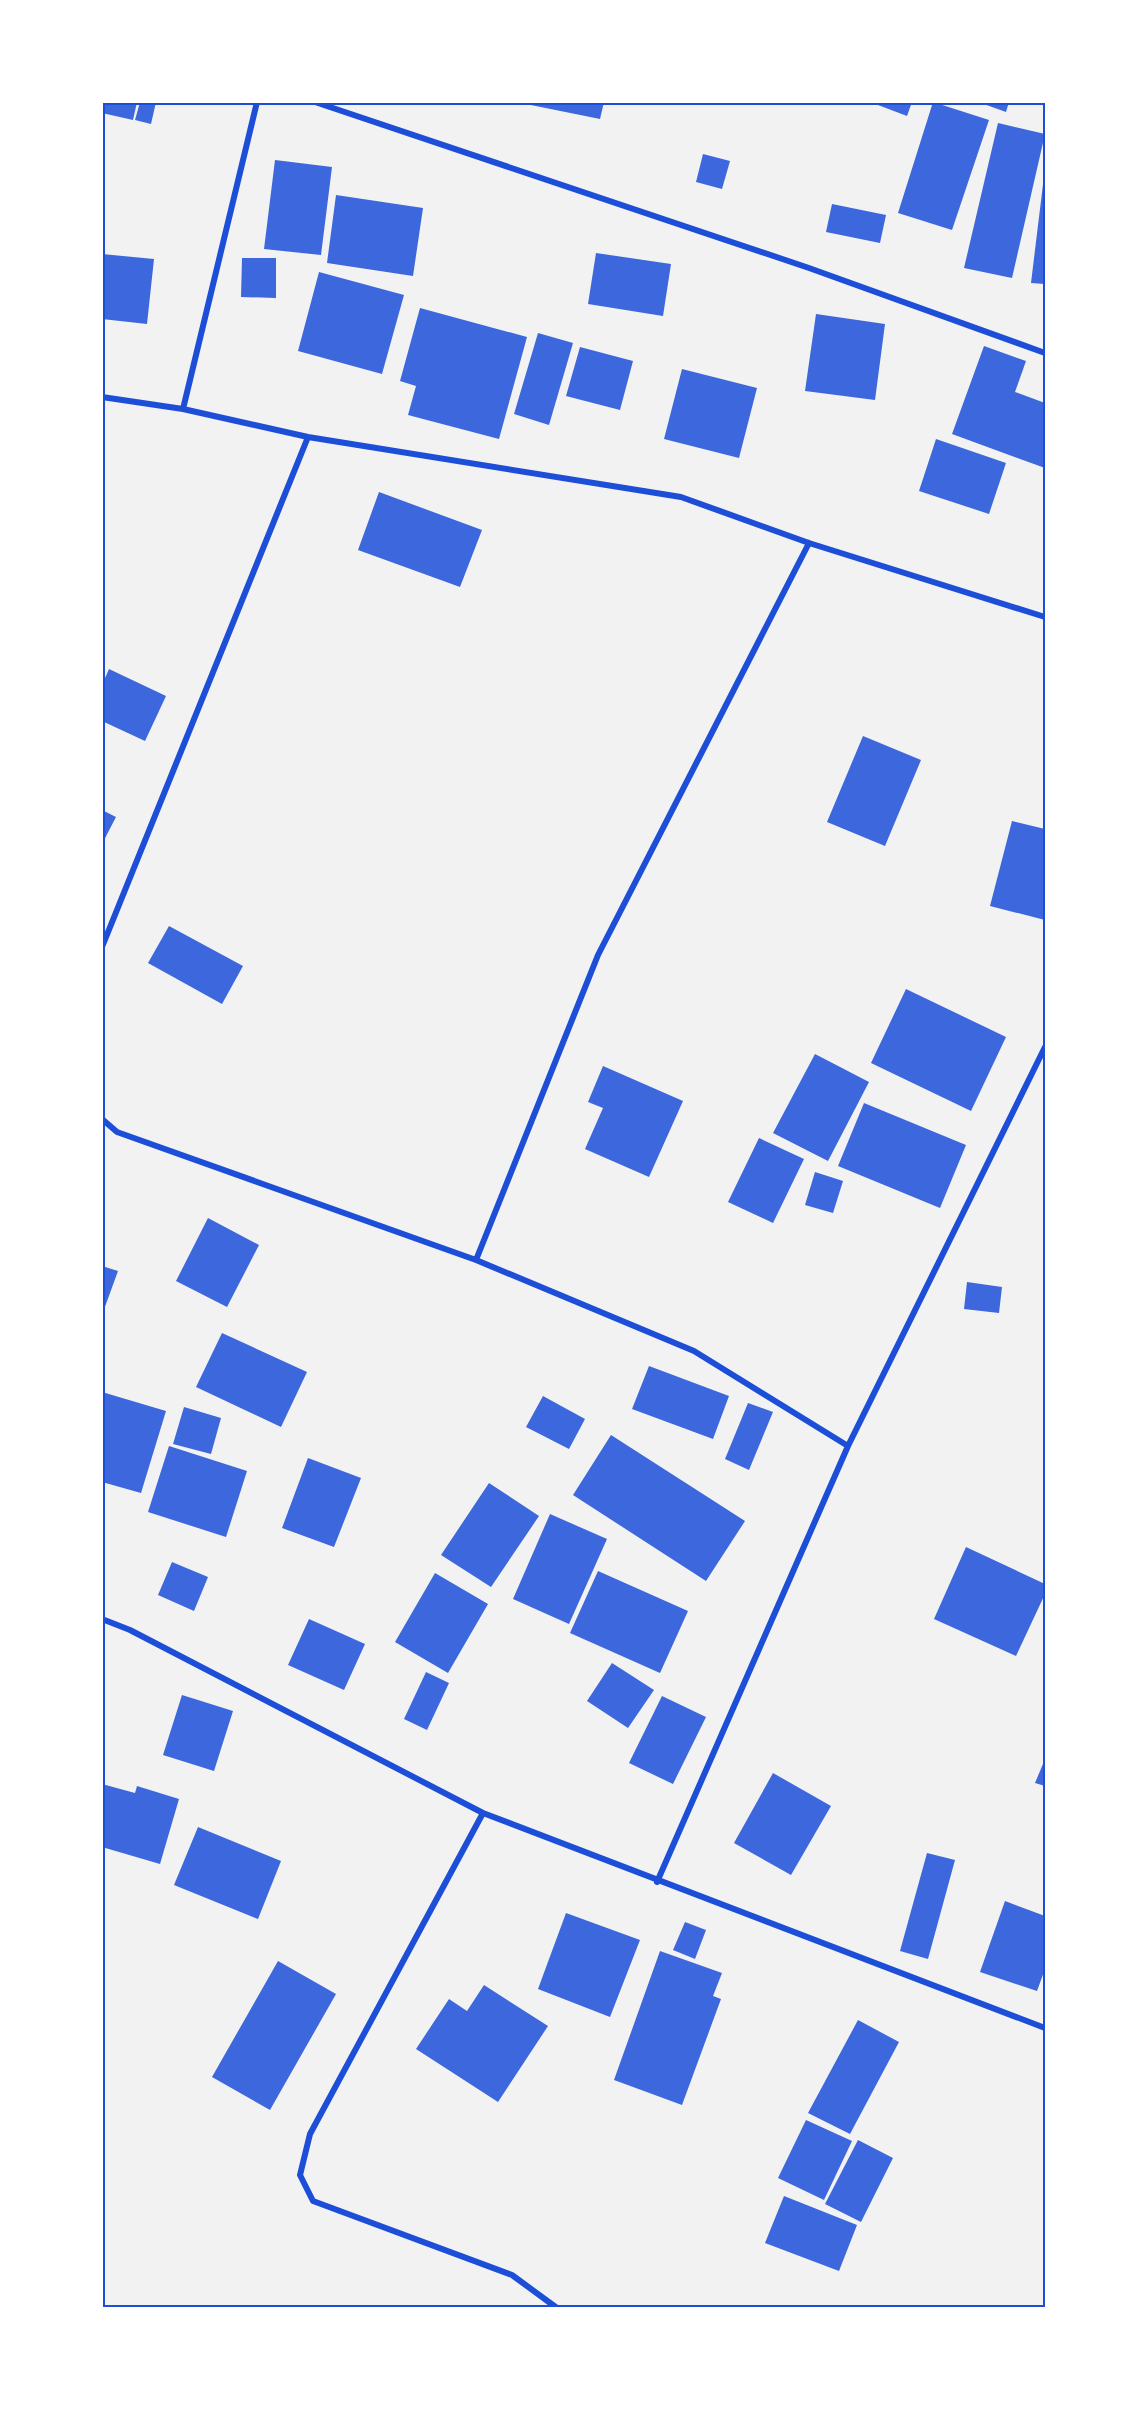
<svg xmlns="http://www.w3.org/2000/svg" width="1147" height="2410" font-family="Manrope,sans-serif">
<rect width="100%" height="100%" fill="#f2f2f2"/>
<path fill="#3d67dc" d="M 102,102 L 137,102 L 133,120 L 102,113 Z
M 140,102 L 156,102 L 151,124 L 135,120 Z
M 516,102 L 604,102 L 600,119 Z
M 870,102 L 912,102 L 907,116 Z
M 933,102 L 989,120 L 952,230 L 898,213 Z
M 978,102 L 1009,102 L 1006,112 Z
M 998,123 L 1045,134 L 1012,278 L 964,268 Z
M 703,154 L 730,161 L 722,189 L 696,182 Z
M 275,160 L 332,167 L 321,255 L 264,249 Z
M 1044,176 L 1045,176 L 1045,284 L 1031,283 Z
M 336,195 L 423,208 L 413,276 L 327,263 Z
M 832,204 L 886,215 L 880,243 L 826,232 Z
M 596,253 L 671,264 L 663,316 L 588,304 Z
M 102,254 L 154,259 L 147,324 L 102,319 Z
M 242,258 L 276,258 L 276,298 L 241,297 Z
M 319,272 L 404,295 L 382,374 L 298,351 Z
M 420,308 L 527,337 L 499,439 L 408,415 L 416,386 L 400,381 Z
M 816,314 L 885,324 L 875,400 L 805,391 Z
M 538,333 L 573,343 L 549,425 L 514,414 Z
M 984,346 L 1026,361 L 1015,392 L 1045,403 L 1045,468 L 952,434 Z
M 580,347 L 633,361 L 620,410 L 566,396 Z
M 682,369 L 757,388 L 739,458 L 664,439 Z
M 936,439 L 1006,463 L 989,514 L 919,491 Z
M 379,492 L 482,530 L 460,587 L 358,550 Z
M 109,669 L 166,696 L 145,741 L 102,721 L 102,685 Z
M 863,736 L 921,760 L 885,846 L 827,822 Z
M 102,810 L 116,817 L 102,844 Z
M 1012,821 L 1045,829 L 1045,920 L 990,906 Z
M 169,926 L 243,966 L 222,1004 L 148,963 Z
M 906,989 L 1006,1037 L 971,1111 L 871,1063 Z
M 815,1054 L 869,1082 L 828,1161 L 773,1133 Z
M 603,1066 L 683,1101 L 649,1177 L 585,1149 L 603,1108 L 588,1102 Z
M 864,1103 L 966,1145 L 940,1208 L 838,1166 Z
M 759,1138 L 804,1159 L 773,1223 L 728,1202 Z
M 815,1172 L 843,1181 L 833,1213 L 805,1205 Z
M 208,1218 L 259,1245 L 227,1307 L 176,1281 Z
M 102,1266 L 118,1271 L 102,1315 Z
M 967,1282 L 1002,1287 L 999,1313 L 964,1309 Z
M 222,1333 L 307,1372 L 281,1427 L 196,1387 Z
M 649,1366 L 729,1396 L 713,1439 L 632,1409 Z
M 102,1392 L 166,1411 L 141,1493 L 102,1482 Z
M 543,1396 L 585,1419 L 569,1449 L 526,1427 Z
M 748,1403 L 773,1412 L 749,1470 L 725,1459 Z
M 184,1407 L 221,1418 L 211,1454 L 173,1444 Z
M 611,1435 L 745,1521 L 706,1581 L 573,1495 Z
M 169,1446 L 247,1471 L 226,1537 L 148,1512 Z
M 308,1458 L 361,1478 L 334,1547 L 282,1528 Z
M 489,1483 L 539,1516 L 491,1587 L 441,1555 Z
M 550,1514 L 607,1539 L 569,1624 L 513,1599 Z
M 966,1547 L 1045,1584 L 1045,1594 L 1016,1656 L 934,1619 Z
M 172,1562 L 208,1577 L 194,1611 L 158,1595 Z
M 598,1571 L 688,1611 L 660,1673 L 570,1633 Z
M 435,1573 L 488,1604 L 448,1673 L 395,1642 Z
M 309,1619 L 365,1644 L 344,1690 L 288,1665 Z
M 612,1663 L 654,1690 L 628,1728 L 587,1701 Z
M 426,1672 L 449,1683 L 427,1730 L 404,1719 Z
M 182,1695 L 233,1711 L 214,1771 L 163,1755 Z
M 662,1696 L 706,1717 L 673,1784 L 629,1763 Z
M 1045,1759 L 1045,1786 L 1035,1783 Z
M 773,1773 L 831,1806 L 791,1875 L 734,1843 Z
M 102,1784 L 135,1793 L 137,1786 L 179,1799 L 160,1864 L 102,1847 Z
M 198,1827 L 281,1861 L 258,1919 L 174,1885 Z
M 927,1853 L 955,1860 L 928,1959 L 900,1951 Z
M 1005,1901 L 1045,1916 L 1045,1969 L 1037,1991 L 980,1972 Z
M 566,1913 L 640,1940 L 610,2017 L 538,1989 Z
M 685,1922 L 706,1930 L 695,1959 L 673,1950 Z
M 660,1951 L 722,1973 L 713,1996 L 721,1999 L 682,2105 L 614,2080 Z
M 278,1961 L 336,1994 L 270,2110 L 212,2077 Z
M 484,1985 L 548,2026 L 498,2102 L 416,2049 L 449,1999 L 467,2011 Z
M 858,2020 L 899,2042 L 850,2134 L 808,2113 Z
M 806,2120 L 852,2141 L 824,2200 L 778,2178 Z
M 858,2140 L 893,2158 L 861,2222 L 825,2204 Z
M 784,2196 L 857,2225 L 839,2271 L 765,2243 Z"/>
<g fill="none" stroke-linecap="round" stroke-linejoin="round">
<path stroke="#1d4ed8" stroke-width="6" d="M 315,102 L 809,268 L 1045,353
M 102,397 L 183,409 L 308,437 L 681,497 L 809,543 L 1045,617
M 183,409 L 257,102
M 102,947 L 308,437
M 102,1119 L 117,1132 L 476,1260 L 694,1351 L 848,1446
M 476,1260 L 598,955 L 809,543
M 102,1619 L 130,1630 L 483,1813 L 1045,2028
M 483,1813 L 310,2134 L 300,2175 L 313,2201 L 512,2275 L 557,2308
M 657,1882 L 848,1446 L 1045,1047"/>
</g>
<rect width="1147" height="2410" fill="none" stroke="#ffffff" stroke-width="207"/>
<rect x="104" y="104" width="940" height="2202" fill="none" stroke="#1d4ed8" stroke-width="2"/>
</svg>
